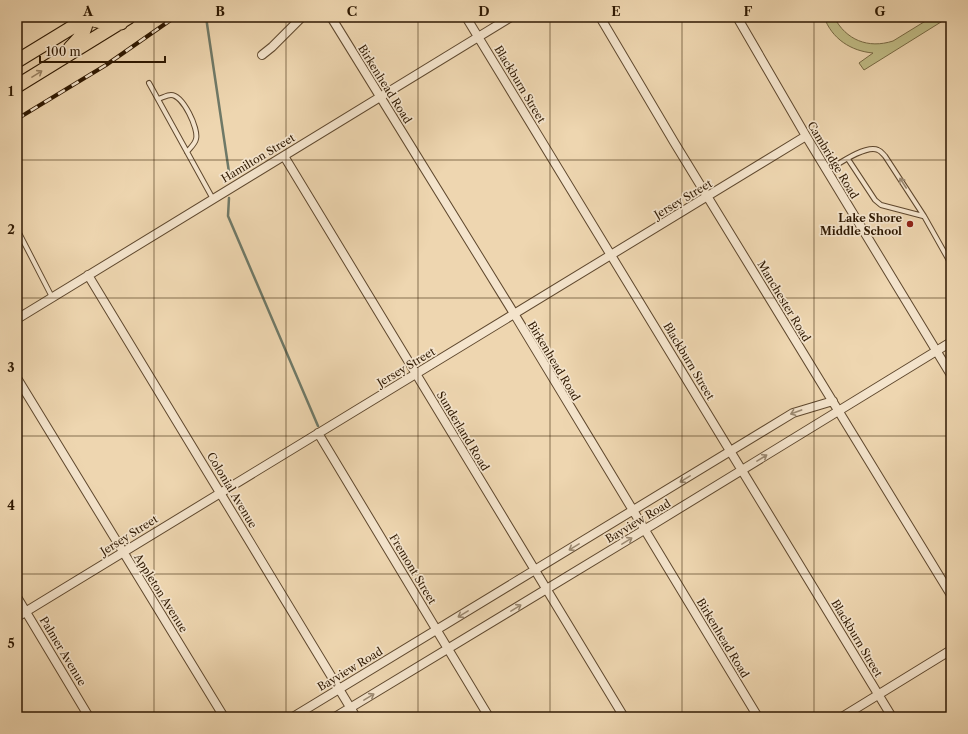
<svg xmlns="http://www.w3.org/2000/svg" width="968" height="734" font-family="'Libre Caslon Text',serif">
<rect width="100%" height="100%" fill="#eed6b0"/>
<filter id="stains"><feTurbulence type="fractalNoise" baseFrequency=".005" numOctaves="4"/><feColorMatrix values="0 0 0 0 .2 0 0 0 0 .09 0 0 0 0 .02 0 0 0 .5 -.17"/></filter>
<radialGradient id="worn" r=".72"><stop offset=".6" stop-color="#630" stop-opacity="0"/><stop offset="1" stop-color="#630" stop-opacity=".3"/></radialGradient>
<path fill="#c0bc86" stroke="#786a44" d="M 824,17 L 834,17 C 846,40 868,49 893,41 L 932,17 L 949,17 L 864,70 L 859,63 L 873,53 C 851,51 832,39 824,17 Z"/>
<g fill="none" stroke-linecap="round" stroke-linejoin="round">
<path stroke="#6f7967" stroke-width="2.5" d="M 206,17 L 230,179
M 229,198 L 228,216 L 318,426"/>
<defs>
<path id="service" d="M 149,83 L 213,199
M 158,99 C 162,98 167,95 171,95 C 183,95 199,129 196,139 C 195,144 190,148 187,152
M 848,159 L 875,200 L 881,205 L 923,216
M 827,171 C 837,165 866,144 878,150 C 881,151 883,154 885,156 L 924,216 L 951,264
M 17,229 L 52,297"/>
<path id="minor" d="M 331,17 L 510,307 L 758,717
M 466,17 L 892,717
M 600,17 L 674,142 L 951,595
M 737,17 L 806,136 L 951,375
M 262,55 L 272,47 L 302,17
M 284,156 L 624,717
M 88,275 L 356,717
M 17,319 L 511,17
M 17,378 L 224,717
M 318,433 L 489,717
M 17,597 L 89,717
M 17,617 C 279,455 544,298 806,136
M 293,717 L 793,413 L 833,401
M 335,717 L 644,530 L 951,342
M 842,717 L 951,650"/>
<path id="trunk" d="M 87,18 C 99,22 108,24 121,23
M 70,48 C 79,39 86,32 87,18
M 17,61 L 89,17
M 17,86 L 129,17"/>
</defs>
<use href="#service" stroke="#5f482e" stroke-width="6"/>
<use href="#minor" stroke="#5f482e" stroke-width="10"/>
<use href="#trunk" stroke="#2f1902" stroke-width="15"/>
<use href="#service" stroke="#f4e4cc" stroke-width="4"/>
<use href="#minor" stroke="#f4e4cc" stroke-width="8"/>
<use href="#trunk" stroke="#eed6b0" stroke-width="13"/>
<defs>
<path id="rail" d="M 17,119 L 106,65 L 175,17"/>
</defs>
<use href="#rail" stroke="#2f1902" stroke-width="4"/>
<use href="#rail" stroke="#f4e4cc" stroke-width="2.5" stroke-dasharray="8" stroke-linecap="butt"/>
</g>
<defs><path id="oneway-shaft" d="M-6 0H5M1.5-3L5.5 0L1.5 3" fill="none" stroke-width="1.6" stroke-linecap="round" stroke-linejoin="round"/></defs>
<use stroke="#988162" href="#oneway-shaft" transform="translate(37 74) rotate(-32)"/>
<g stroke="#9b8971">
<use href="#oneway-shaft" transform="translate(903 183) rotate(-123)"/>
<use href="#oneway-shaft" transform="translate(796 412) rotate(160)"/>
<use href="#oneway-shaft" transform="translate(762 458) rotate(-32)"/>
<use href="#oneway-shaft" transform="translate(685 479) rotate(149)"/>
<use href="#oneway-shaft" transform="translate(627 541) rotate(-31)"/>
<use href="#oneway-shaft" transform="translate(574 547) rotate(149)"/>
<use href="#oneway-shaft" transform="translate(516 608) rotate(-31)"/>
<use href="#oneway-shaft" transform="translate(463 614) rotate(149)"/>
<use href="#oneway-shaft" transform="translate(369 697) rotate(-31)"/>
</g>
<path fill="none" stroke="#2f1902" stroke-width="1" stroke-opacity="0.55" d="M 154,17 L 154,717M 286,17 L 286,717M 418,17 L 418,717M 550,17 L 550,717M 682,17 L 682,717M 814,17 L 814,717M 17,160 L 951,160M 17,298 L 951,298M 17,436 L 951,436M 17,574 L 951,574"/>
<circle fill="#8f2418" stroke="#f4e4cc" stroke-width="1.5" cx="910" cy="224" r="4"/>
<g text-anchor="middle" stroke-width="3.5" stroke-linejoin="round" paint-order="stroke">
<g font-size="11" fill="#2f1902" stroke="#f4e4cc">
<text transform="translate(385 84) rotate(58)" y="4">Birkenhead Road</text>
<text transform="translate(520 84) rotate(59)" y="4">Blackburn Street</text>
<text transform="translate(258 158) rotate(-31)" y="4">Hamilton Street</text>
<text transform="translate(833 160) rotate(59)" y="4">Cambridge Road</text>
<text transform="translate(683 199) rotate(-31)" y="4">Jersey Street</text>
<text transform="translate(784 301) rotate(59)" y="4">Manchester Road</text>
<text transform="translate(554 361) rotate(59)" y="4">Birkenhead Road</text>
<text transform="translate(689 361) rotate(59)" y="4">Blackburn Street</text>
<text transform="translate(406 367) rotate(-31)" y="4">Jersey Street</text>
<text transform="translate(463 431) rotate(59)" y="4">Sunderland Road</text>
<text transform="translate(232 490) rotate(59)" y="4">Colonial Avenue</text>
<text transform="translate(638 521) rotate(-31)" y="4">Bayview Road</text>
<text transform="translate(129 535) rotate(-32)" y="4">Jersey Street</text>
<text transform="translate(413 569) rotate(59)" y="4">Fremont Street</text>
<text transform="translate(161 593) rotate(58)" y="4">Appleton Avenue</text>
<text transform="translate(723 638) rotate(59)" y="4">Birkenhead Road</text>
<text transform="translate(857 638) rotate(59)" y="4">Blackburn Street</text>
<text transform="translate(63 651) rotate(59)" y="4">Palmer Avenue</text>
<text transform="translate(350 669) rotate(-31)" y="4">Bayview Road</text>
</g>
<g font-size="11" font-weight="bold" fill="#2f1902" stroke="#f4e4cc" text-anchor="end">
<text x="902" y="222">Lake Shore<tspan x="902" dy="13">Middle School</tspan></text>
</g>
</g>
<rect width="968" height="734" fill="none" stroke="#eed6b0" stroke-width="44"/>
<path d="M40 56v6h125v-6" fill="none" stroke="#2f1902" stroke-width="2"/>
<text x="46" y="56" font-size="12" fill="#2f1902" stroke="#f4e4cc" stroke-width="3" paint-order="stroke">100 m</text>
<rect x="22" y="22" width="924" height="690" fill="none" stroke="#2f1902" stroke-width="1.5"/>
<g font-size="13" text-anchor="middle" font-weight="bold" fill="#2f1902">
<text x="88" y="16">A</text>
<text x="220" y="16">B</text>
<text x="352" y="16">C</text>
<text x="484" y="16">D</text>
<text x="616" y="16">E</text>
<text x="748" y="16">F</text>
<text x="880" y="16">G</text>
<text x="11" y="96">1</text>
<text x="11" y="234">2</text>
<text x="11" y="372">3</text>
<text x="11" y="510">4</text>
<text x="11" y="648">5</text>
</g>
<rect width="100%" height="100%" filter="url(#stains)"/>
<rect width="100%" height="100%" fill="url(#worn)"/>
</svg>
